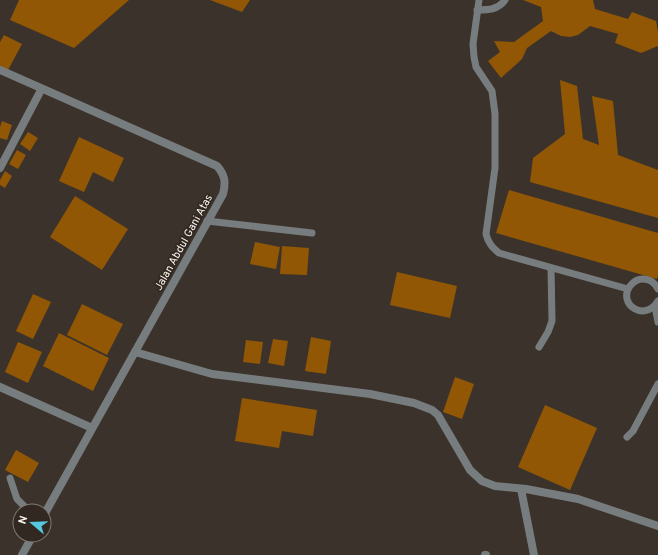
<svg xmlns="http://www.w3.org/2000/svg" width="658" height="555" font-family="Overpass,sans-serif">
<rect width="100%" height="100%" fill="#3b332b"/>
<path fill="#915704" d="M 19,0 L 129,0 L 74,48 L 10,20 Z
M 210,0 L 250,0 L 242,12 Z
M 523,0 L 593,0 L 595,9 L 628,19 L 632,12 L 656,21 L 658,32 L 658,46 L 641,53 L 615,43 L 618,34 L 590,26 L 578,35 L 570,37 L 561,36 L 551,31 L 527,48 L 522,59 L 501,78 L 488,61 L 500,52 L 494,41 L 514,42 L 543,21 L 541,7 Z
M 4,35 L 22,44 L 8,70 L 0,66 L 0,42 Z
M 560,80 L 577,86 L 583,139 L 599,145 L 592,96 L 613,101 L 618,155 L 658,170 L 658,218 L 530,182 L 533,158 L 565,134 Z
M 2,121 L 12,125 L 7,140 L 0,138 L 0,127 Z
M 28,132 L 38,138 L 30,151 L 20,144 Z
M 79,137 L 124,158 L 113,182 L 93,172 L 84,192 L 59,181 Z
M 17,150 L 26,155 L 18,169 L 9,164 Z
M 5,171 L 12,176 L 5,188 L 0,185 L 0,180 Z
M 509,190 L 658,233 L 658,275 L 657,279 L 496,233 Z
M 75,196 L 128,229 L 102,270 L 50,237 Z
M 255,242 L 280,247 L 276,269 L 250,264 Z
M 282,246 L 309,248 L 307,275 L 280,274 Z
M 397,272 L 457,286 L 450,318 L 390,305 Z
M 33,294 L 51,302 L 33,339 L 16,331 Z
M 82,304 L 123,324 L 107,355 L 67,335 Z
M 59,333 L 109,358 L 93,391 L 43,366 Z
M 311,337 L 331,341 L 326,374 L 305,371 Z
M 273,339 L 288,341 L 284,366 L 268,363 Z
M 246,340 L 263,342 L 260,364 L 243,362 Z
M 18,342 L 42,352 L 28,383 L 5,372 Z
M 455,377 L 474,384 L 462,419 L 443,412 Z
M 242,398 L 317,410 L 313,436 L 282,431 L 279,448 L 235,441 Z
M 545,405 L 597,428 L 570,490 L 518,467 Z
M 16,450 L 39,463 L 28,482 L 5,470 Z"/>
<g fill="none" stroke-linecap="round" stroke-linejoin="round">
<path stroke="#777d7f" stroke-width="7" d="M 479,0 L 473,44 L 474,57 L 476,67 L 492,91 L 495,114 L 495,168 L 486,234 C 488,243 492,247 499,253 L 628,289
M 477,10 C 488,10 498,10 505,0
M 207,221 L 312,233
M 658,289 C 655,283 650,279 643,279 C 637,279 633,282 630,286 C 617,304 645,323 658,301
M 655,306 L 658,322
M 539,347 L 548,332 L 552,321 L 551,268
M 627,437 L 633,431 L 658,384
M 10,478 L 17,499 L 29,511"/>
<path stroke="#777d7f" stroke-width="8" d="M 0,168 L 41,90
M 135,352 L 212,374 L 370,394 L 414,403 L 432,410 L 438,415 L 470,470 L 482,481 L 495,486 L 526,489 L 578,499 L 658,526
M 0,387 L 92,428
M 521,489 L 534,555
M 485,555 L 486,555"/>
<path stroke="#777d7f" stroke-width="8" d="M 0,70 L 217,166 C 225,175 226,182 223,194 L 44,515
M 22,555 L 33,535"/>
</g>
<g text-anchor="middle" stroke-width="3.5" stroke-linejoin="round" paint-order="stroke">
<g font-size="11" fill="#f9f4ee" stroke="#312921">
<text transform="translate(183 242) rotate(-61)" y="4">Jalan Abdul Gani Atas</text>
</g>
</g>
<g transform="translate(32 523) rotate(289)"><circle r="19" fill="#312921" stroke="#817a73"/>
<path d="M0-3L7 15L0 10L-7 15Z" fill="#56c9e1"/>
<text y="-6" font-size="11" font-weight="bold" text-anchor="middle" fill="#f9f4ee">N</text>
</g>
</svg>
